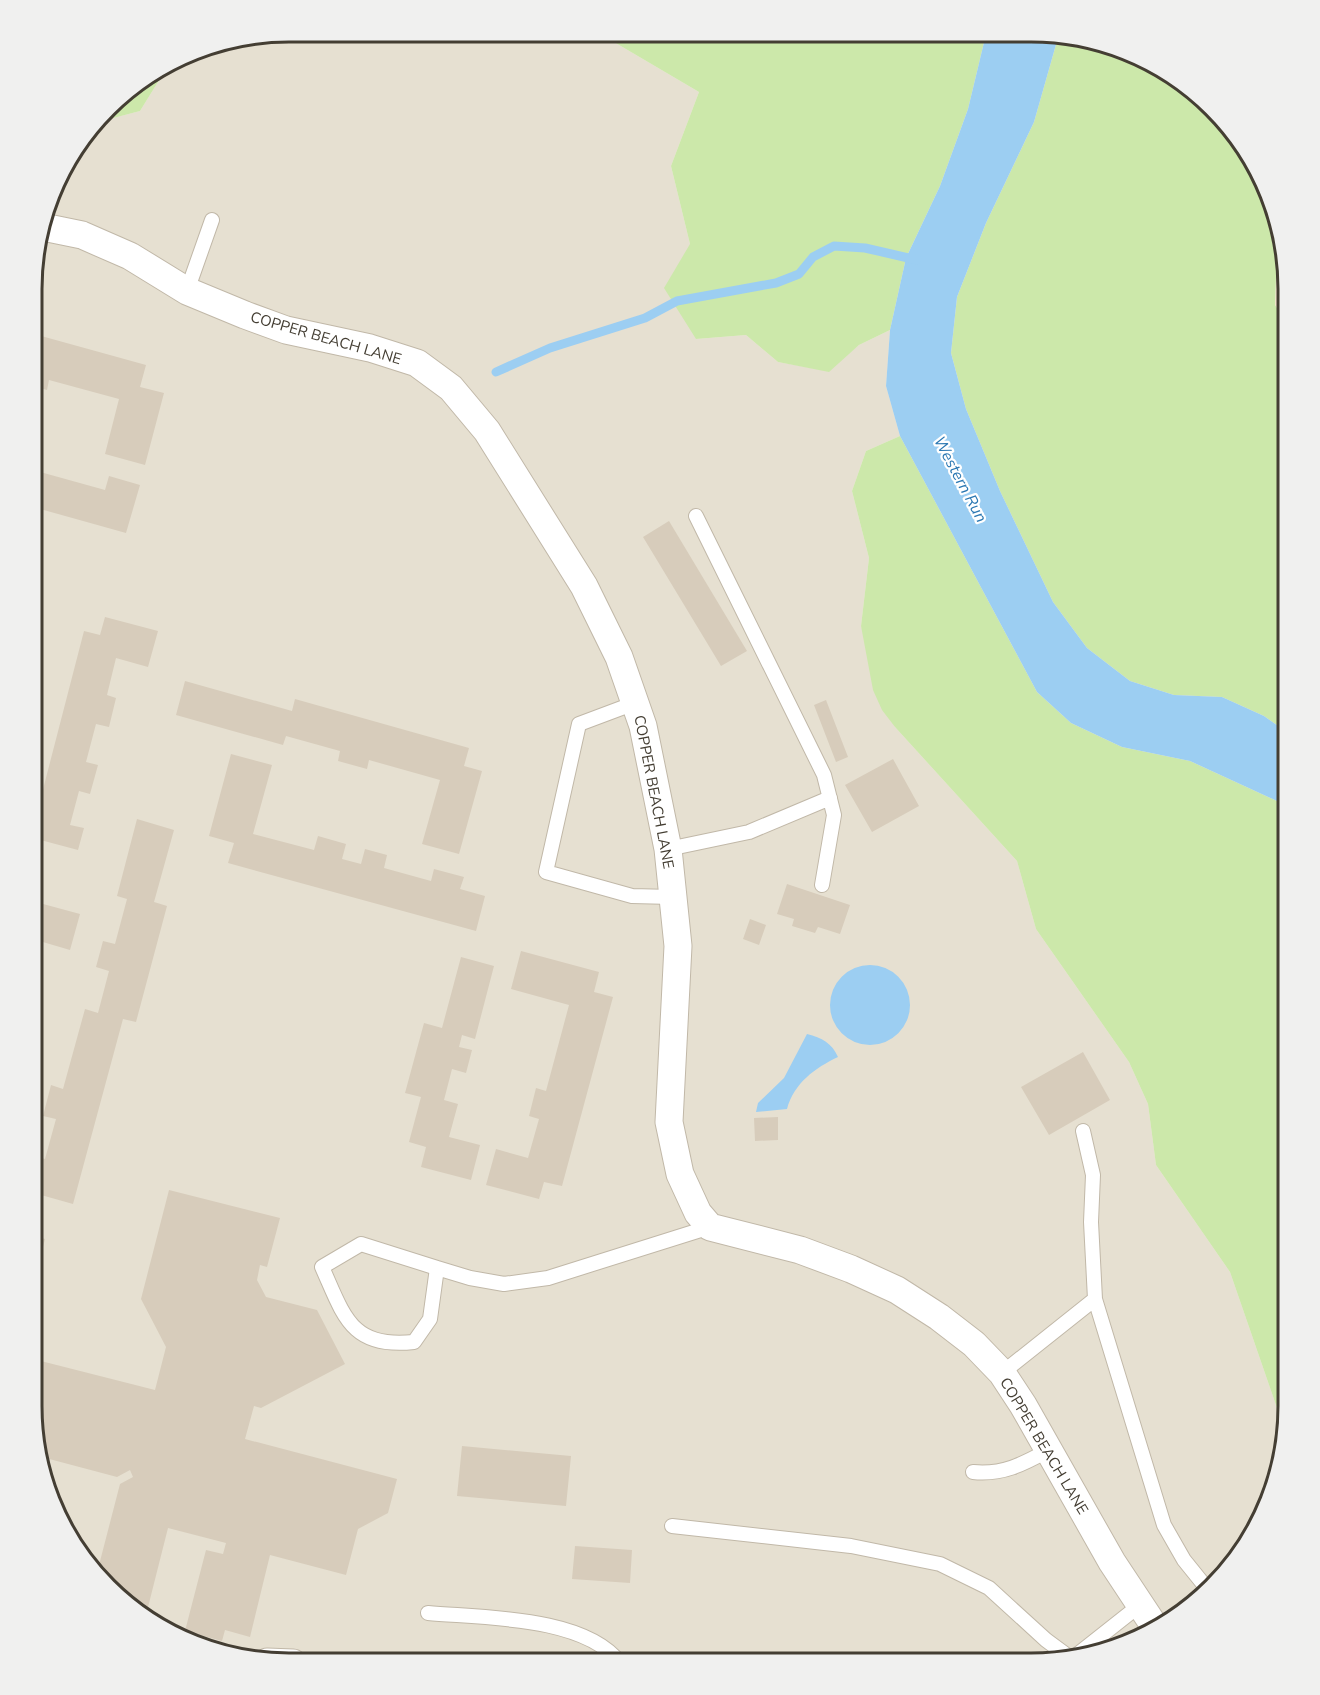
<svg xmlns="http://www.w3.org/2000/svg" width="1320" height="1695" font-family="'Nunito Sans',sans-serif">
<rect width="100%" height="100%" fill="#f2eee3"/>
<path fill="#e6e0d1" d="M 289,32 L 597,32 L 699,92 L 671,166 L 690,244 L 696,339 L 746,335 L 778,362 L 828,371 L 859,345 L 890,330 L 886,386 L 900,436 L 866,451 L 852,491 L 869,558 L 861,626 L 895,727 L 1017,861 L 1036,929 L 1129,1062 L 1148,1104 L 1156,1165 L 1230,1272 L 1285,1431 L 1254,1535 L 1213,1588 L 1159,1629 L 1047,1663 L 272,1663 L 207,1650 L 146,1620 L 66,1534 L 40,1472 L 32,1406 L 34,255 L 66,161 L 97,122 L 140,111 L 166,69 L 206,45 Z"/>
<path fill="#f6e5cd" d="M 1286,272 L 1288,289 L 1288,326 L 1275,305 L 1276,278 Z"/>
<path fill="#cce8aa" d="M 597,32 L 986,34 L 968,109 L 940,186 L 906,258 L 890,330 L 859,345 L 829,372 L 778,362 L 746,335 L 696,339 L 664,288 L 690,244 L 671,166 L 699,92 Z
M 1059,34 L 1174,75 L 1254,161 L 1280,222 L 1286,272 L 1276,278 L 1275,305 L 1288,326 L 1288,733 L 1264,716 L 1222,697 L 1174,695 L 1130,681 L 1087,648 L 1053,602 L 1000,491 L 966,409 L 951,353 L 957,297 L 986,223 L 1034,122 Z
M 166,69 L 140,111 L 98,122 L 120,95 Z
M 900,436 L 1037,692 L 1071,723 L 1122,747 L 1190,761 L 1288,806 L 1288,1422 L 1285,1431 L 1230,1272 L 1156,1165 L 1148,1104 L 1129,1062 L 1036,929 L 1017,861 L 895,727 L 882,710 L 873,690 L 861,626 L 869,558 L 852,491 L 866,451 Z"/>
<path fill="#9ccef2" d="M 986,34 L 1059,34 L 1034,122 L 986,223 L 957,297 L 951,353 L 966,409 L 1000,491 L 1053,602 L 1087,648 L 1130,681 L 1174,695 L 1222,697 L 1264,716 L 1288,733 L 1288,806 L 1190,761 L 1122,747 L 1071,723 L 1037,692 L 900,436 L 886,386 L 890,330 L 906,258 L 940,186 L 968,109 Z
M830 1005a40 40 0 1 1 80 0a40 40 0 1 1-80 0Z
M 807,1034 C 822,1038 832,1043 838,1057 C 815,1068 794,1083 787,1109 L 756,1112 L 758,1103 L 784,1078 Z"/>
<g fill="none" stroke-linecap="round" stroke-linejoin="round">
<path stroke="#9ccef2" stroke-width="9" d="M 496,372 L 550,348 L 645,318 L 677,301 L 776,283 L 799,274 L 813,257 L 834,246 L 865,248 L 917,260"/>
</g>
<path fill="#d7ccbb" d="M 34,334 L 146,365 L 140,387 L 164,393 L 145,465 L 105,454 L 119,399 L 49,380 L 47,390 L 33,386 Z
M 33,470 L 105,490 L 109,476 L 140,485 L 126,533 L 33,507 Z
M 669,521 L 747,651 L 721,666 L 643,537 Z
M 105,617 L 158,631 L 148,667 L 116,658 L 107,695 L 116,698 L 109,727 L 96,724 L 86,762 L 98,765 L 90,794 L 79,791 L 70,825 L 84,828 L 78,850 L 33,838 L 33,828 L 84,631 L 100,635 Z
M 185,681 L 292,711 L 295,699 L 469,748 L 464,766 L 482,771 L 459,854 L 422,844 L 440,780 L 369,760 L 367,769 L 338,761 L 340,751 L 286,736 L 283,745 L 176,715 Z
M 826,700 L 848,757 L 836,762 L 814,705 Z
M 231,754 L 272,765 L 253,834 L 314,850 L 318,836 L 346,844 L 342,859 L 361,864 L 365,849 L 387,855 L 384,868 L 431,881 L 434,869 L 464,877 L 460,889 L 485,896 L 476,931 L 228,863 L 234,843 L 209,836 Z
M 893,759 L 919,806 L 872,832 L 845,785 Z
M 137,819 L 174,830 L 154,902 L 167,906 L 136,1022 L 123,1019 L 73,1204 L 34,1193 L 37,1183 L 32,1182 L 32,1159 L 33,1155 L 45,1159 L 56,1119 L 43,1116 L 51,1085 L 63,1089 L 85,1009 L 98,1013 L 109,971 L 96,967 L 103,941 L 115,944 L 127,899 L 117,896 Z
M 787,884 L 850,905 L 840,934 L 818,927 L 815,933 L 792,926 L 794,919 L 777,914 Z
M 32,901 L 80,914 L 70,950 L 36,940 L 32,951 Z
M 750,919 L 766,925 L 759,945 L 743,939 Z
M 521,951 L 599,972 L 594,992 L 613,997 L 562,1186 L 544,1182 L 539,1199 L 486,1185 L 496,1149 L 528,1158 L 539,1119 L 529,1116 L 536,1088 L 546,1091 L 569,1005 L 511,989 Z
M 461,957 L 494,966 L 475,1039 L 462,1035 L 459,1047 L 472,1050 L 466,1073 L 452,1069 L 444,1100 L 458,1104 L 449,1137 L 480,1145 L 471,1180 L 421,1167 L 426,1147 L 409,1142 L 421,1097 L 405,1093 L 424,1023 L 442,1028 Z
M 1083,1052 L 1110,1100 L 1049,1135 L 1021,1087 Z
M 778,1117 L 778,1140 L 755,1141 L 754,1118 Z
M 169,1190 L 280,1218 L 267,1267 L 260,1265 L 257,1280 L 266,1297 L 317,1310 L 345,1364 L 261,1408 L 254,1406 L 245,1439 L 397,1479 L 388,1513 L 358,1529 L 346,1575 L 270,1555 L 250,1637 L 225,1630 L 222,1641 L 185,1631 L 206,1550 L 223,1554 L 226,1543 L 168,1528 L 145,1619 L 98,1569 L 120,1484 L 133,1477 L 130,1470 L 117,1477 L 38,1456 L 32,1406 L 32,1322 L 42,1324 L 33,1359 L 155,1390 L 166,1347 L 141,1299 Z
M 32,1235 L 45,1239 L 36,1275 L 32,1274 Z
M 462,1446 L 571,1456 L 566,1506 L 457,1496 Z
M 575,1546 L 632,1550 L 630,1583 L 572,1579 Z"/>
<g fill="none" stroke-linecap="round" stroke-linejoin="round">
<defs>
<path id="service" d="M 187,291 L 212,220
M 696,516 L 824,775 L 834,815 L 822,885
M 635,703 L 579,724 L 546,872 L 632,896 L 672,897
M 668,849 L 749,832 L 830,798
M 1083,1131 L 1093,1175 L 1091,1222 L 1095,1299 L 1164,1525 L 1184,1560 L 1209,1591
M 437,1268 L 361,1244 L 322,1267 C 344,1316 351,1349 414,1342 L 430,1319 L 437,1268 L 470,1278 L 504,1284 L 548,1278 L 710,1227
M 1002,1373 L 1095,1299
M 973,1472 C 1003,1475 1023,1464 1049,1450
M 672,1526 L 851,1546 L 940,1564 L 989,1588 L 1046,1640 L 1069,1657
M 428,1613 C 482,1618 585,1616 620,1663
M 1078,1654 L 1140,1605"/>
<path id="minor" d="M 43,227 L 82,235 L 130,256 L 187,291 L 245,315 L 286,330 L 370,348 L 417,363 L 451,388 L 487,431 L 584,586 L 619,657 L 643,726 L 668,849 L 678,946 L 669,1122 L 680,1174 L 698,1213 L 710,1227 L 800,1250 L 851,1269 L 897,1290 L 939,1317 L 974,1344 L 1002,1373 L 1023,1405 L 1112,1562 L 1157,1630
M 267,1662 L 293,1663"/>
</defs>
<use href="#service" stroke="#c1b8a8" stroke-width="16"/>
<use href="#minor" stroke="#c1b8a8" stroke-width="29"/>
<use href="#service" stroke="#fff" stroke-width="14"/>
<use href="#minor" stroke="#fff" stroke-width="27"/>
</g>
<g text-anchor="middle" stroke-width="4.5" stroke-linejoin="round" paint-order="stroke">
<g font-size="15" fill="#443e33" stroke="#fff">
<text transform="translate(326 338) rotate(16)" y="5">COPPER BEACH LANE</text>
<text transform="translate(654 792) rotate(79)" y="5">COPPER BEACH LANE</text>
<text transform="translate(1044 1446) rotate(59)" y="5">COPPER BEACH LANE</text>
</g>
<g font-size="16" font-style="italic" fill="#2a77b2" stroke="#fff">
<text transform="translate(961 479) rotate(62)" y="6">Western Run</text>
</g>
</g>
<path d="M0 0H1320V1695H0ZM289 42H1031A247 247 0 0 1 1278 289V1406A247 247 0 0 1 1031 1653H289A247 247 0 0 1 42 1406V289A247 247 0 0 1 289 42Z" fill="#f0f0ef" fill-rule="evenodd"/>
<path fill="none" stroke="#443e33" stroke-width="3" d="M289 42H1031A247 247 0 0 1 1278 289V1406A247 247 0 0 1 1031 1653H289A247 247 0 0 1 42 1406V289A247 247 0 0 1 289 42Z"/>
</svg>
